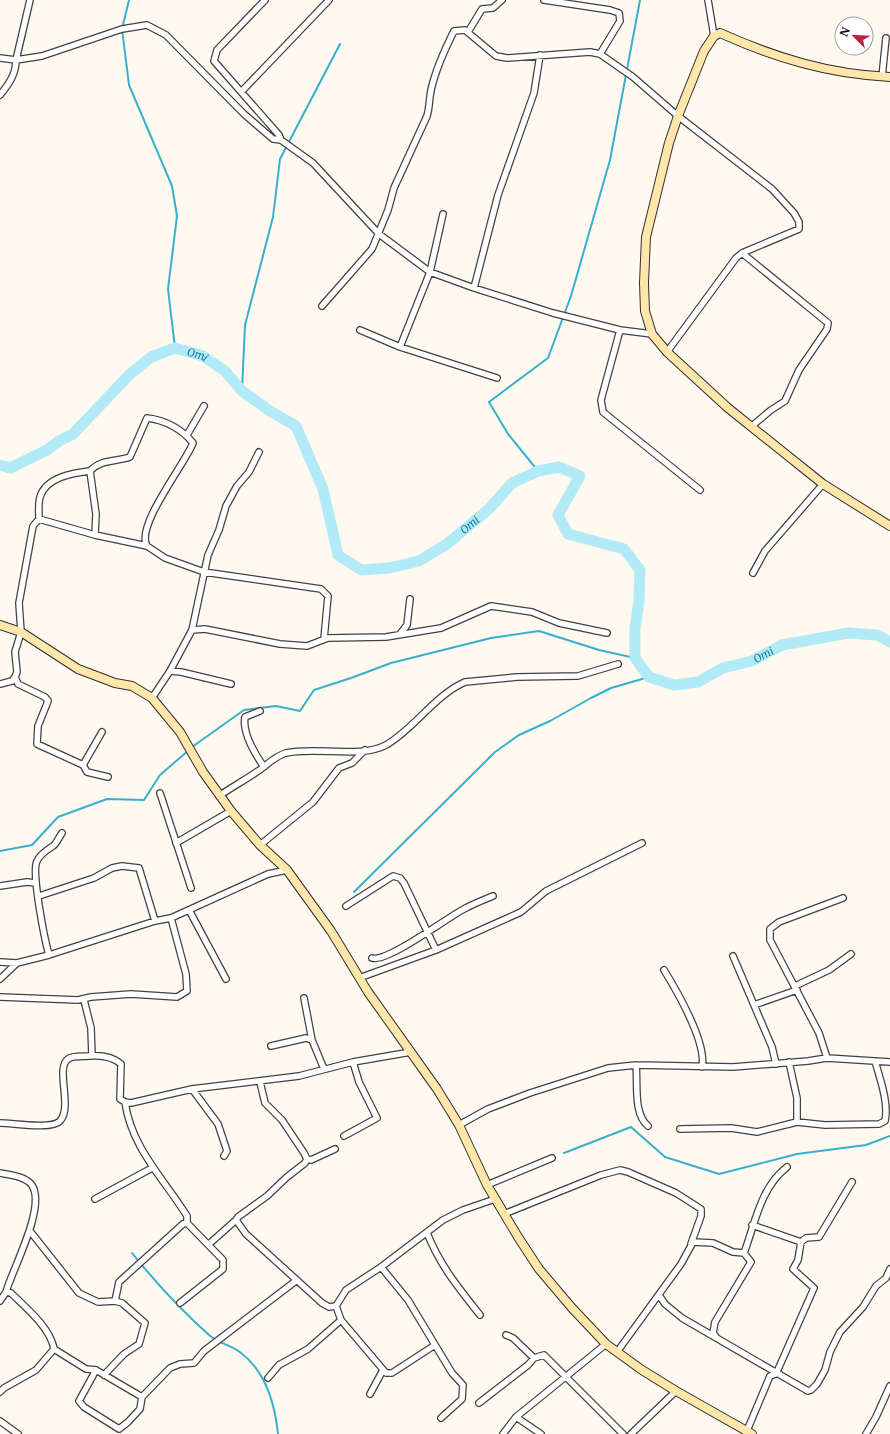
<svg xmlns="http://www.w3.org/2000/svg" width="890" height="1434" font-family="Merriweather,serif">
<rect width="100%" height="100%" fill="#fff9ef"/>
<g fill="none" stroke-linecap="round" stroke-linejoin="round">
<path stroke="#39afd0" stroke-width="2" d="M 129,0 L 122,29 L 129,85 L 172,186 L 177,216 L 168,289 L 175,348
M 242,391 L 245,325 L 273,217 L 280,159 L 340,44
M 538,471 L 508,434 L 489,402 L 548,358 L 571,296 L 610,160 L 640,0
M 192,747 L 244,710 L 276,706 L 300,711 L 314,690 L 351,678 L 391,663 L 491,638 L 539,631 L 599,650 L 635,658
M 0,851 L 32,845 L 58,817 L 107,799 L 144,800 L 160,775 L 189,750
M 354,892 L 495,752 L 519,735 L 550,721 L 591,698 L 611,688 L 649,677
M 564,1153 L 631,1127 L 665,1157 L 719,1174 L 797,1154 L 866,1145 L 890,1136
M 132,1253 C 156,1283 181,1310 209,1335 C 219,1344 232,1345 241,1353 C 266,1372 275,1405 278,1434"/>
<path stroke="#b3eaf7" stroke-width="11" id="s1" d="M 0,465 L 10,468 L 47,450 L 59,441 L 73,434 L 129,375 L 151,357 L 175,348 L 203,356 L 225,371 L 242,391 L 270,411 L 296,426 L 323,489 L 338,555 L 361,570 L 389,568 L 419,561 L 447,544 L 490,508 L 512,483 L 538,471 L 559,467 L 580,476 L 558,515 L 568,534 L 624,549 L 640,570 L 639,600 L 635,628 L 635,658 L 649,677 L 674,685 L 698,682 L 723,668 L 752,661 L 782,645 L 848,633 L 877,635 L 890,642"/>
<defs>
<path id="street" d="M 265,0 L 217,50 L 214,61 L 279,135 L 281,140 L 313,163 L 379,234 L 430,272 L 474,288 L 553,313 L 620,330 L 652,334
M 544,0 L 610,10 L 619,13 L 620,21 L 600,54
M 708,0 L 714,36
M 468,32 L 482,9 L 493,8 L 502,0
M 0,58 L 16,60 L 42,56 L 122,29 L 147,25 L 166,35 L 244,114 L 273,139 L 281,140
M 882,77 L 886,38
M 242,91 L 329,0
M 0,95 C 9,84 16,74 16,60 L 30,0
M 742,253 L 828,323 L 827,329 L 799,370 L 785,401 L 771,410 L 752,426
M 474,288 L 498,195 L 534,93 L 540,55
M 322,306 L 372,249 L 388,210 L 394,188 L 427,116 C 430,106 429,96 432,86 C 437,66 445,49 454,31 L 465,30 L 496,56 L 507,58 L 590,52 L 600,54 L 633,77 L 678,116 L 772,189 L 794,213 L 799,222 L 799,229 L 742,253 L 736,258 L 667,352
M 360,330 L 400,347 L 497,378
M 620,330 L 601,400 L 603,412 L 700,490
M 400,347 L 430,272 L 443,214
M 187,435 L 204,406
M 39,519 C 39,513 38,504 40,497 C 46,477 73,473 90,471
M 95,535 L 96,514 L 90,471 C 101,459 116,462 130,457 L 147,418 C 165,420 182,429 193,443 C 185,464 135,526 147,546
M 753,573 L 765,551 L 823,484
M 192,630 L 205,629 L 280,644 L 307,646 L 328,638 L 386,637 L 441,628 L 491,606 L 532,612 L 559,623 L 607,633
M 400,634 L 407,625 L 410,599
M 170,671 L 181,672 L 231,684
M 15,677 L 18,684 L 45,697 L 48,701 L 38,726 L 37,744 L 83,765 L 87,772 L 108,777
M 0,684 L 12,681 L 15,677 L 17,672 L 15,652 L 21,632 L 19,603 L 33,526 L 39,519 L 95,535 L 147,546 L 165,558 L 204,572 L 321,589 L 328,596 L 324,639
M 152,698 L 170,671 L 192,630 L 208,555 L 219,530 L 226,506 L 237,486 L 249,472 L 259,452
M 260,711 L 245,717 C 242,733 255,754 264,767
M 83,765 L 102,732
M 160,793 L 191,888
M 219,796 C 232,787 245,780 258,771 C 267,765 275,756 286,753 C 316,746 360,759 386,745 C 413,730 435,695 465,682 L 517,677 L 578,676 L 618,664
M 176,843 L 231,811
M 260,845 L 313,802 L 339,768 L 352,763 L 365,750
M 0,886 L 27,882 L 36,883
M 39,896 L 94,878 L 112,868 L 122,866 L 139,868 L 155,921
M 346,906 L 393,876 L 400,878 L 404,883 L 436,950
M 189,910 L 226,979
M 49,955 C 45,941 31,872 37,861 C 40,854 47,850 53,846 C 57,843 59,837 62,833
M 733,956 L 772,1047 L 776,1064
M 372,958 C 387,963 448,917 464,909 C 473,904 483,900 493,896
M 0,962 L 17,963
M 664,970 C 677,991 707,1043 702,1067
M 359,978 L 436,950 L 521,912 L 546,891 L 642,843
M 0,979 L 17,963 L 49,955 L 155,921 L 171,918 L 268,874 L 287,870
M 795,986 L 829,970 L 851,954
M 0,997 L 78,1000 L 91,997 L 131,994 L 177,997 L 187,991 L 186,974 L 171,918
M 304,998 L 312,1040 L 324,1069
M 84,1000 L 91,1028 L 92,1056
M 754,1005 L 797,990
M 271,1046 L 306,1038 L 312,1040
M 827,1058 L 819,1033 L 770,940 L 770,929 L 779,922 L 843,898
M 789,1062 L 797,1098 L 797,1122
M 636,1065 C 638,1083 633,1114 648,1126
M 192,1089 L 218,1124 L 227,1151 L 224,1156
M 125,1102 C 131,1147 164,1179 187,1216 L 187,1223
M 0,1123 C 13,1123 52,1130 60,1121 C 73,1107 55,1068 68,1059 C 73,1055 84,1057 89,1056 C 101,1055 112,1056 121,1064 L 120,1099 L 125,1102 L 131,1103 L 192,1089 L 299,1076 L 353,1062 L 411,1052
M 459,1125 L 488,1109 L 530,1093 L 608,1068 L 636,1065 L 733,1067 L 808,1061 L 827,1058 L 890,1062
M 680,1129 L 731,1128 L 757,1132 L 797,1122 L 825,1125 L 879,1124 L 885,1121 C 889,1103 880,1079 875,1061
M 344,1136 L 377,1118 L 359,1082 L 353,1062
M 307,1159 L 311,1160 L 335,1149
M 0,1173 C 10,1175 24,1176 31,1184 C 48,1204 12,1270 6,1292 L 0,1301
M 487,1185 L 552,1158
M 95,1199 L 152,1168
M 504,1214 L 601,1175 L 620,1170 L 628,1172 L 676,1193 L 701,1209 L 701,1216 L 691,1244
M 236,1220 L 246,1234 L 322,1303 L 329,1307 L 336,1306
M 752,1225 L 801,1242
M 30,1231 L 79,1293 L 98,1302 L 115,1301 L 122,1303 L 145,1323 L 139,1344 L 124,1354 L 104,1375
M 427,1233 C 441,1267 458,1287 480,1315
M 209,1244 L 236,1220 L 238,1217 L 267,1196 L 287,1177 L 305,1163 L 307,1159 L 304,1153 L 282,1120 L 265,1103 L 260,1082
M 381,1267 L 408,1300 L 452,1373 L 463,1385 L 462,1399 L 441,1418
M 659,1295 L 665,1304 L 682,1318 L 808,1391 L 811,1390 L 817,1384 L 825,1370 L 830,1352 L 840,1332 L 863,1307 L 876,1286 L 886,1278 L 890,1269
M 115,1301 L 119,1282 L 183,1224 L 187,1223
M 180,1303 L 223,1269 L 223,1260 L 187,1223
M 341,1320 L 386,1373 L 392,1373 L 435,1345
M 506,1335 L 513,1338 L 534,1358
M 716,1337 L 713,1333 L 715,1322 L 751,1262 L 744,1253
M 54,1349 L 86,1369 L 96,1370 L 142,1397
M 617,1352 L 681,1264 L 693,1242 L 713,1243 L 733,1252 L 744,1253 C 755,1224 760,1188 787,1167
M 96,1370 L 79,1401 L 84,1407 L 119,1429 L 128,1422 L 140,1409 L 142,1397 L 170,1368 L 180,1364 L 194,1363 L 204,1351 L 297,1280
M 268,1378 L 279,1365 L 308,1349 L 341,1320 L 336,1306 L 346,1290 L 381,1267 L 443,1220 L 463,1210 L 495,1199
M 0,1392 L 4,1388 L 36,1370 L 54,1349 C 50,1327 26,1308 11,1293 L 6,1292
M 370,1394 L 383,1370
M 479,1403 L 528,1365 L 534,1358 L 544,1355 L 623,1434
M 516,1417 L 541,1434
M 0,1421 L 18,1434
M 746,1433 L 770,1376 L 776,1374 L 814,1288 L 793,1269 L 798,1260 L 801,1242 L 806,1238 L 819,1237 L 852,1182
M 503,1434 L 516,1417 L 606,1344
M 631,1434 L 676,1391
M 866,1434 L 876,1417 L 890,1386"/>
<path id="secondary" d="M 890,77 C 828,74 776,58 720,33 L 714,36 L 704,51 L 678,116 L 669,143 L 646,237 L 644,283 L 645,311 L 652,334 L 667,352 L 728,408 L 823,484 L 890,526
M 0,625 L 21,632 L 78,669 L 115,683 L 132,686 L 152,698 L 180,732 L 203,772 L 231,811 L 260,845 L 287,870 L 331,931 L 368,992 L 437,1089 L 459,1125 L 487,1185 L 518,1237 L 539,1269 L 572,1308 L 606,1344 L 642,1370 L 676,1391 L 752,1434"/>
</defs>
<use href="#street" stroke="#414141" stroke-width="8"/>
<use href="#secondary" stroke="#303030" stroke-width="10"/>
<use href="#street" stroke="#fff" stroke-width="5.5"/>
<use href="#secondary" stroke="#ffe6aa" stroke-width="8"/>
</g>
<g text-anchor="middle" stroke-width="4" stroke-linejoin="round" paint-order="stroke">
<g font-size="11" font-style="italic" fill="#157ea3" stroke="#fff">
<text dy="4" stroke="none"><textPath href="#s1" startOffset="241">Omi</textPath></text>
<text dy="4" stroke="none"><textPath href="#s1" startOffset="649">Omi</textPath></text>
<text dy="4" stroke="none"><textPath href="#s1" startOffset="1166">Omi</textPath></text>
</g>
</g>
<g transform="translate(854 36) rotate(294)"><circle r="19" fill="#ffffff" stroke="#9f9f9f"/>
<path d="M0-3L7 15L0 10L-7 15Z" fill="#c12347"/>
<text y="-6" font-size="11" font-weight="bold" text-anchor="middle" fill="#0e0e0e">N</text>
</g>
</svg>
